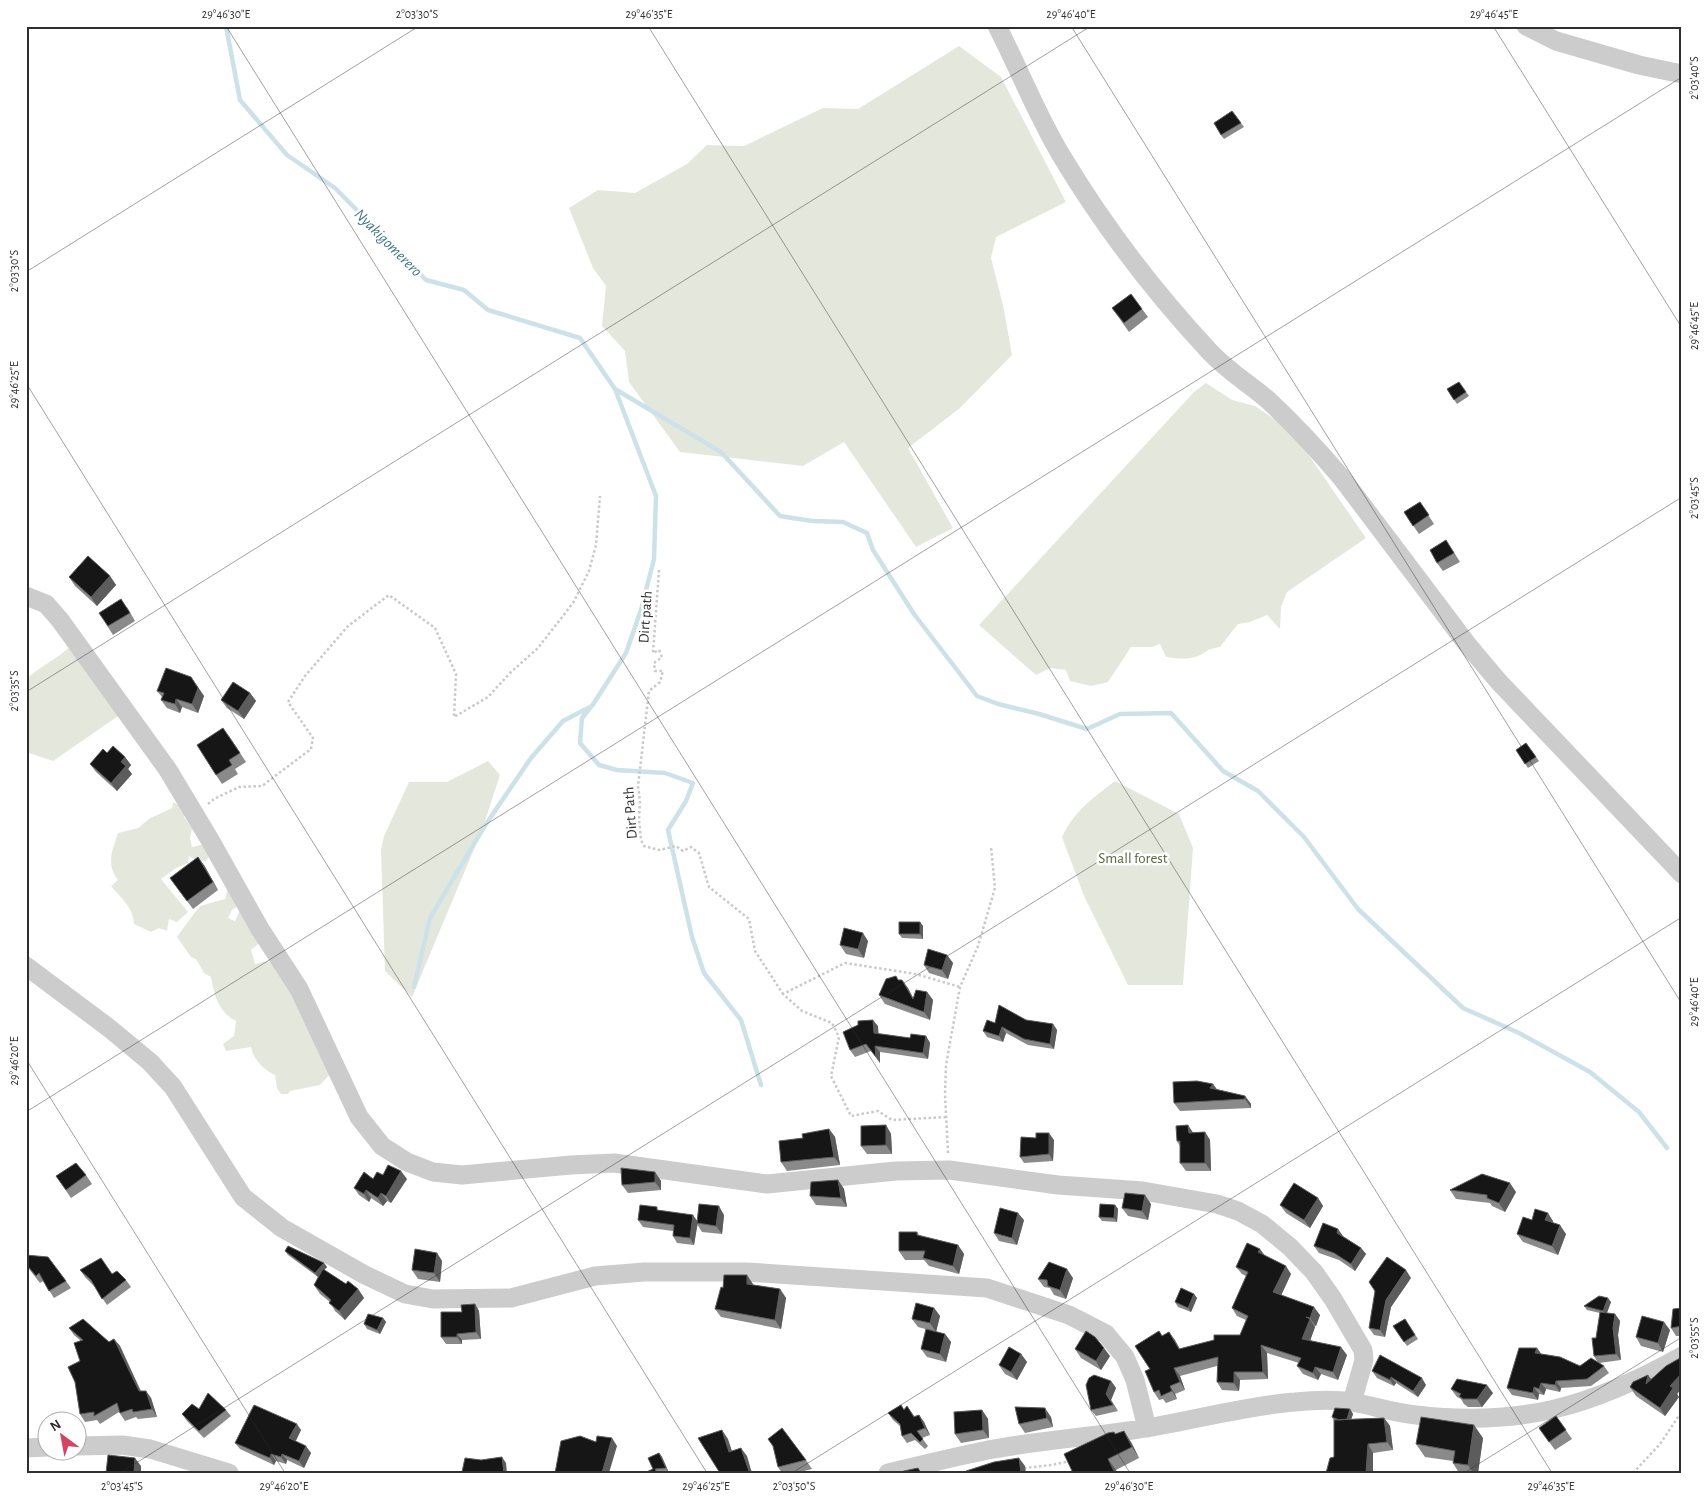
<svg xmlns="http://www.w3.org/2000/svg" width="1708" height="1499" font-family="'Alegreya Sans',sans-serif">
<rect width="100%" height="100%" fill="#fff"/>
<path fill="#e4e8dc" d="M 959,46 L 1001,77 L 1066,202 L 996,237 L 991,258 L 1003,305 L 1012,355 L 960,408 L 908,448 L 953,528 L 916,547 L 844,442 L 803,466 L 680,452 L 629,382 L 625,351 L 602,326 L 606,286 L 593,268 L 569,208 L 598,190 L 635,193 L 687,164 L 707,145 L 744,146 L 823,108 L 858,109 Z
M 1206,383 L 1232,400 L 1255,406 L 1292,431 L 1366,538 L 1287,592 L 1281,607 L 1280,629 L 1267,615 L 1250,622 L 1238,624 L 1220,647 C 1204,649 1206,654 1195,657 C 1185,660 1175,658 1166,657 L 1160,644 L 1152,647 L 1131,647 L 1108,682 L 1091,686 L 1070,681 L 1066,670 L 1050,668 L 1036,675 L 979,625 L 1194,392 Z
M 70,647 L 124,712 L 53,761 L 26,752 L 26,679 C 40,667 56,659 70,647 Z
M 488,761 L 500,775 L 482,830 L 412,997 L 385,971 L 381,850 L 384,836 L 409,782 L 447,782 Z
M 1115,781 L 1179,814 L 1193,848 L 1183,985 L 1128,985 L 1084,896 L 1062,837 C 1075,810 1092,799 1115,781 Z
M 173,802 L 186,809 L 184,817 L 192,828 L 190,838 L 192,847 L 205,844 L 213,850 L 206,861 L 195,860 L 189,856 L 188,863 L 176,868 L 161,879 L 188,912 L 177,922 L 169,919 L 167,931 L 159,928 L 151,932 L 134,924 C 133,907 121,898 111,886 L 118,880 C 106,864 112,851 118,833 L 138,828 L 149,819 L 172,808 Z
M 228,887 L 243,902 L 232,910 L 228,918 L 235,921 L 240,910 L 264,939 L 251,950 L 255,964 L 268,961 L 281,970 L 331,1073 L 320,1085 L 290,1091 L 288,1094 L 281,1094 L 277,1088 L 275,1075 C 264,1070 253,1059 251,1047 L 226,1051 L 223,1044 L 234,1036 L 236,1021 C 219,1013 214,995 211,977 L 204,973 L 196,959 L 191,957 L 177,937 C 184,927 192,916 200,906 L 225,899 Z"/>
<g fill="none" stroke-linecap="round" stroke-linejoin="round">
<path stroke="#cde1e8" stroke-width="4.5" d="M 226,26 L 240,100 L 287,155 L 335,188 L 426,280 L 464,290 L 488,310 L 580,338 L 615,389 L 656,496 L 654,559 L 641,610 L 626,653 L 592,706 L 563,721 L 531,758 L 484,827 L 430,918 L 414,987
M 615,389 L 721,452 L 780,516 L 812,521 L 843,522 L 867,533 L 873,550 L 914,614 L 977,696 L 998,704 L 1039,714 L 1087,729 L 1120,714 L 1171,713 L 1223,771 L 1258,791 L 1304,837 L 1358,909 L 1463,1008 L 1519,1033 L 1590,1072 L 1639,1112 L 1667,1148
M 590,708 L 582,718 L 580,743 L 599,765 L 617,770 L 665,773 L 693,783 L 686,801 L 668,830 L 692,937 L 704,973 L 741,1020 L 761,1085"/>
<path stroke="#c9c9c9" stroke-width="2.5" stroke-dasharray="2.5 2.5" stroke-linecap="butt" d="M 659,570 L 653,653 L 659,650 L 662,657 L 654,663 L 655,671 L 663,671 L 660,682 L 649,691 L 638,786 L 640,801 L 639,820 L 641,840 L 644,846 L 659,850 L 676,846 L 683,851 L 691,847 L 699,853 L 709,887 L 749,919 L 755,951 L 783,994
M 208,804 L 214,799 L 239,787 L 262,786 L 311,749 L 313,738 L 288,702 L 305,676 L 348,626 L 389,595 L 435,628 L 456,674 L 454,717 L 488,697 L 510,673 L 538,648 L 573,603 L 589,571 L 596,545 L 600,496
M 946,1117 L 892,1120 L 878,1111 L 851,1116 L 831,1076 L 839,1037 L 832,1023 L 802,1011 L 783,994 L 845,963 L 916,974 L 960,987
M 948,1153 L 945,1094 L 946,1065 L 960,987 L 978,946 L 995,888 L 991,847
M 1024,1468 L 1052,1465 L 1070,1461
M 1633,1473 L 1660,1444 L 1682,1411"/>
<path stroke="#ccc" stroke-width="19" d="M 997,26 C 1019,69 1037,115 1061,155 C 1103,225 1154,292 1210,352 C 1229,372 1248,383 1268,400 C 1294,424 1318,450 1341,477 L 1467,644 L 1499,682 L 1682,874
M 1526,26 L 1556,41 L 1639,65 L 1682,74
M 26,596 L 46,604 L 60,620 L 168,770 L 210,840 L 260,929 L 299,989 L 359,1117 L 382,1146 L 407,1162 L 433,1172 L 462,1175 L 571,1165 L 614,1163 L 767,1184 L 896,1171 L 949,1170 L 1058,1185 L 1143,1191 L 1217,1204 L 1238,1211 L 1262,1224 L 1290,1247 L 1314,1272 L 1333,1299 L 1363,1350 L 1364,1360 L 1352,1402
M 26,966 L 109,1028 L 150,1062 L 173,1087 L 243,1197 L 282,1228 L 365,1275 L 405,1294 L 433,1299 L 511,1298 L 595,1276 L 644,1272 L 747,1272 L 987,1288 L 1069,1315 L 1106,1334 L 1125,1357 L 1135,1380 L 1147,1428
M 78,1446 L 122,1445 L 150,1449 L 229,1473
M 26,1448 L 48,1447
M 888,1473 C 921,1465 954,1457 988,1450 C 1040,1440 1093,1437 1146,1428 C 1196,1420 1244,1406 1295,1402 C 1314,1400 1333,1399 1352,1402 C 1374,1406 1394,1413 1416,1415 C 1520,1427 1591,1407 1682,1356"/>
</g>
<path fill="#8a8a8a" d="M 1232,111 L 1244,127 L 1224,139 L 1221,135 Z
M 1131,294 L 1148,317 L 1129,332 L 1112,308 Z
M 1459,382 L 1469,396 L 1457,404 L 1447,389 Z
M 1420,502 L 1434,524 L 1419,534 L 1404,512 Z
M 1452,549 L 1460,562 L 1443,571 L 1437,563 Z
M 110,576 L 116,585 L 97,606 L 75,586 L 69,577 Z
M 127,607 L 135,621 L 113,635 L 99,613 Z
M 191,677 L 204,696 L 198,713 L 182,707 L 180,713 L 167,708 L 161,700 L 162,697 L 157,691 Z
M 250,693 L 256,701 L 244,719 L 227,708 L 221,700 Z
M 229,736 L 246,762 L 235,769 L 238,774 L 222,784 L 216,775 Z
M 1526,743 L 1539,761 L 1528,768 L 1516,750 Z
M 107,753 L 125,757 L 131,765 L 128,769 L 132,774 L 117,791 L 96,772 L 90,764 Z
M 204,865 L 218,890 L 193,909 L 170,878 Z
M 920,922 L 923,926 L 923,939 L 902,938 L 899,934 Z
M 868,941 L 864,958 L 846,954 L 840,945 Z
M 947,955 L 953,963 L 948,979 L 929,973 L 924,965 Z
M 898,980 L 908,988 L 913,998 L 927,992 L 933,1000 L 930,1020 L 885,1004 L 879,995 Z
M 1026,1020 L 1053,1024 L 1057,1030 L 1054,1049 L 1028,1045 L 1006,1033 L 1003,1042 L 987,1037 L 983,1031 L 995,1023 Z
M 878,1026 L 878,1034 L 910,1038 L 926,1036 L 930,1043 L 928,1059 L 880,1052 L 880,1063 L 871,1051 L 855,1057 L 850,1050 Z
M 1213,1084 L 1216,1089 L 1245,1096 L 1251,1104 L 1251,1108 L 1180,1111 L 1174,1103 Z
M 886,1125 L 891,1134 L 892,1154 L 867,1154 L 861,1146 Z
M 829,1129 L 835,1137 L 840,1165 L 787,1171 L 781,1162 L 803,1138 Z
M 1193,1132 L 1205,1132 L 1210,1140 L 1211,1171 L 1186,1171 L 1180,1163 L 1180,1146 L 1177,1141 Z
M 1054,1140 L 1053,1161 L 1024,1163 L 1020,1157 Z
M 655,1172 L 661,1181 L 661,1190 L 628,1193 L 622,1185 Z
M 86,1175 L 92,1184 L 71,1198 L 56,1176 Z
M 383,1175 L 407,1179 L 391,1203 L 387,1201 L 383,1206 L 371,1198 L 369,1202 L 359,1195 L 354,1188 L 373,1179 Z
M 838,1180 L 844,1189 L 847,1207 L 816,1205 L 810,1196 Z
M 1450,1190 L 1516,1192 L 1505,1212 L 1492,1206 L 1490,1203 L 1456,1199 Z
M 1318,1198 L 1323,1206 L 1310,1228 L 1286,1213 L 1280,1205 Z
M 1151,1204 L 1148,1220 L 1128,1216 L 1122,1208 Z
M 1115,1205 L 1118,1209 L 1117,1222 L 1102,1221 L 1099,1217 Z
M 659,1210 L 697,1221 L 724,1215 L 722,1234 L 702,1232 L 697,1224 L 694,1245 L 677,1243 L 673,1236 L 673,1231 L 643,1227 L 638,1220 Z
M 1024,1220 L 1017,1245 L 999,1241 L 994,1233 Z
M 1532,1220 L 1553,1221 L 1553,1223 L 1566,1234 L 1558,1255 L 1523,1242 L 1517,1234 Z
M 917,1232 L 919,1235 L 958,1245 L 964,1254 L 959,1274 L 929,1266 L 924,1260 L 905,1260 L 899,1251 Z
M 1343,1236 L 1361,1248 L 1366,1254 L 1355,1271 L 1339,1260 L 1319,1253 L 1314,1246 Z
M 285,1251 L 324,1263 L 327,1267 L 324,1270 L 346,1284 L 358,1289 L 364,1298 L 345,1320 L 335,1311 L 330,1302 L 320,1294 L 314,1285 L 318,1277 L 288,1255 Z
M 437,1253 L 442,1261 L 440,1282 L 418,1279 L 412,1270 Z
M 26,1255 L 66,1281 L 71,1288 L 54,1298 L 43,1281 L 40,1283 L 26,1265 Z
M 1265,1256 L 1291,1274 L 1281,1295 L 1320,1315 L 1316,1326 L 1314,1326 L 1315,1327 L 1310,1340 L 1347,1355 L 1338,1380 L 1321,1374 L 1318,1380 L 1303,1374 L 1297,1366 L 1299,1363 L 1267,1353 L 1268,1379 L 1240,1380 L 1239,1391 L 1222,1390 L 1217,1382 L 1217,1366 L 1180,1376 L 1185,1390 L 1175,1394 L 1177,1399 L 1166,1403 L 1163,1399 L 1159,1400 L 1154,1392 L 1150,1369 L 1162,1336 L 1169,1332 L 1180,1349 L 1240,1335 L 1246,1320 L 1237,1316 L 1232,1308 L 1246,1276 L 1242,1274 L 1236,1267 Z
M 80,1270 L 112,1274 L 126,1280 L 131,1287 L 107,1305 L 94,1286 L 85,1277 Z
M 747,1275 L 753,1285 L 780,1289 L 786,1298 L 781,1329 L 721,1317 L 715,1309 L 723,1288 Z
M 1073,1278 L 1066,1299 L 1054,1295 L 1050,1288 L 1044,1287 L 1038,1279 Z
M 1411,1278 L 1391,1307 L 1385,1337 L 1374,1335 L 1369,1328 Z
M 1194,1294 L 1197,1298 L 1191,1312 L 1178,1307 L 1175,1302 Z
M 1611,1302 L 1607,1313 L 1615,1314 L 1620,1321 L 1618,1335 L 1621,1360 L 1599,1363 L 1604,1366 L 1609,1373 L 1591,1386 L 1561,1388 L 1560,1392 L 1546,1389 L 1544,1395 L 1539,1394 L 1538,1400 L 1512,1395 L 1507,1388 L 1537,1348 L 1541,1354 L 1580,1366 L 1598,1363 L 1594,1356 L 1596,1338 L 1600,1313 L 1587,1310 L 1584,1306 Z
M 475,1304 L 479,1311 L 481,1339 L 462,1340 L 462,1344 L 446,1344 L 441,1337 L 462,1312 Z
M 934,1308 L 940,1316 L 936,1332 L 918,1327 L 912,1319 Z
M 1682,1308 L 1682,1336 L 1676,1336 L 1671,1328 Z
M 383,1318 L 386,1322 L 380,1334 L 367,1329 L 364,1324 Z
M 1405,1319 L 1418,1339 L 1407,1346 L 1393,1326 Z
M 69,1328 L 109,1342 L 114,1339 L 120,1346 L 141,1391 L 146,1391 L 151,1398 L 157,1417 L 138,1419 L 136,1417 L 125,1421 L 119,1412 L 100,1424 L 97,1420 L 85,1422 L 80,1414 L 80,1340 L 74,1335 Z
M 1670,1330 L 1663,1352 L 1641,1346 L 1636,1337 Z
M 945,1334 L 951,1342 L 946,1362 L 927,1357 L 921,1349 Z
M 1075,1349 L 1110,1356 L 1101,1370 L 1081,1358 Z
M 1021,1354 L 1027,1362 L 1017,1380 L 1005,1374 L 999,1365 Z
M 1682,1359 L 1682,1388 L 1677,1394 L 1679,1397 L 1665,1416 L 1636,1396 L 1630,1387 L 1648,1375 L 1651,1379 Z
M 1372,1371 L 1426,1385 L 1418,1397 L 1396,1383 L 1394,1386 L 1377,1378 Z
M 1111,1381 L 1116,1388 L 1111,1400 L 1118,1411 L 1096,1416 L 1091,1410 Z
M 1451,1389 L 1493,1393 L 1482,1407 L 1468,1407 L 1464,1404 L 1461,1399 L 1457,1397 Z
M 907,1406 L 914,1416 L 919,1415 L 924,1422 L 930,1435 L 922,1438 L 928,1446 L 925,1449 L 915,1440 L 907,1443 L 902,1436 L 900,1426 L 893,1420 L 888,1413 L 904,1409 Z
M 199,1409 L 226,1410 L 231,1416 L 204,1438 L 187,1421 L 182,1414 Z
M 1350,1409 L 1353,1414 L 1351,1419 L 1384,1418 L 1390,1426 L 1393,1450 L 1373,1453 L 1373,1473 L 1326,1473 L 1334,1457 L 1334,1421 L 1332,1417 Z
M 982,1410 L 988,1419 L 989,1438 L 961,1443 L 955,1434 Z
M 1556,1416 L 1572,1439 L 1555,1450 L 1539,1428 Z
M 1051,1417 L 1053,1427 L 1025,1433 L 1019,1424 Z
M 301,1430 L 295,1441 L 311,1453 L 304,1468 L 287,1460 L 286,1464 L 276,1461 L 274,1465 L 240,1449 L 235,1443 Z
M 1116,1434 L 1131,1442 L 1139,1458 L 1116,1470 L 1073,1473 Z
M 1483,1438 L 1478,1473 L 1459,1473 L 1453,1463 L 1453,1461 L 1425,1457 L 1416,1444 Z
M 659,1453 L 662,1457 L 669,1473 L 644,1473 L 653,1469 Z
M 806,1460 L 812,1469 L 796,1473 L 782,1473 L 778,1467 Z"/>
<path fill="#5c5c5c" d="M 110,576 L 116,585 L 97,606 L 91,597 Z
M 191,677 L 204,696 L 198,713 L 192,704 Z
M 250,693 L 256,701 L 244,719 L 238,711 Z
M 176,699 L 182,707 L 180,713 L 175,704 Z
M 125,757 L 131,765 L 128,769 L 132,774 L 117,791 L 111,783 L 121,762 Z
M 198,857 L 204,865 L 218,890 L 213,882 Z
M 920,922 L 923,926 L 923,939 L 920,934 Z
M 863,933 L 868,941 L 864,958 L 858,949 Z
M 947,955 L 953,963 L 948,979 L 942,970 Z
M 902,980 L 908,988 L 918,1008 L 913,999 Z
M 927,992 L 933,1000 L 930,1020 L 924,1012 Z
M 873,1020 L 878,1026 L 879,1040 L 874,1033 Z
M 1053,1024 L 1057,1030 L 1054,1049 L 1050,1044 Z
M 1002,1027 L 1006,1033 L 1003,1042 L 999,1036 Z
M 926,1036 L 930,1043 L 928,1059 L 923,1053 Z
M 875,1046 L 880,1052 L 880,1063 L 876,1057 Z
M 1213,1084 L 1219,1092 L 1210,1088 Z
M 1245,1096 L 1251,1104 L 1251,1108 L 1245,1099 Z
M 886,1125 L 891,1134 L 892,1154 L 886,1145 Z
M 1188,1125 L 1194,1134 L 1189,1133 Z
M 829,1129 L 835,1137 L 840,1165 L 834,1157 Z
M 1205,1132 L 1210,1140 L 1211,1171 L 1205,1163 Z
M 1049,1133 L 1054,1140 L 1053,1161 L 1049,1154 Z
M 401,1171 L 407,1179 L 391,1203 L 386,1196 Z
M 655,1172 L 661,1181 L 661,1190 L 655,1182 Z
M 838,1180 L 844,1189 L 847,1207 L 841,1198 Z
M 1510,1183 L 1516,1192 L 1505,1212 L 1499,1203 Z
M 366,1190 L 371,1198 L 369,1202 L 364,1194 Z
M 381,1193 L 387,1201 L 383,1206 L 378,1198 Z
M 1145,1195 L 1151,1204 L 1148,1220 L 1142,1211 Z
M 1318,1198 L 1323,1206 L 1310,1228 L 1304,1220 Z
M 1115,1205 L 1118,1209 L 1117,1222 L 1114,1218 Z
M 719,1206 L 724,1215 L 722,1234 L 716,1226 Z
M 1018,1213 L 1024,1220 L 1017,1245 L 1012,1238 Z
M 1548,1213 L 1553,1221 L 1551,1228 L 1545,1220 Z
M 693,1215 L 698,1222 L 694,1245 L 690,1238 Z
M 1560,1225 L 1566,1234 L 1558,1255 L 1552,1246 Z
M 1338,1229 L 1343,1236 L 1342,1240 L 1337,1233 Z
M 958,1245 L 964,1254 L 959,1274 L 953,1266 Z
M 1361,1248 L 1366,1254 L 1355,1271 L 1351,1264 Z
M 1260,1249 L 1266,1257 L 1258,1252 Z
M 437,1253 L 442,1261 L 440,1282 L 434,1273 Z
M 324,1263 L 327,1267 L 318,1277 L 315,1273 Z
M 1286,1266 L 1291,1274 L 1279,1300 L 1273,1292 Z
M 1067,1269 L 1073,1278 L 1066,1299 L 1060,1290 Z
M 1406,1270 L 1411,1278 L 1391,1307 L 1385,1337 L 1380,1330 L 1386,1300 Z
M 747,1275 L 753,1284 L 753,1292 L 747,1284 Z
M 358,1289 L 364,1298 L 345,1320 L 339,1311 Z
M 780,1289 L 786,1298 L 781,1329 L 775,1320 Z
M 1194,1294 L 1197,1298 L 1191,1312 L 1188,1308 Z
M 1608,1298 L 1611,1302 L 1606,1315 L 1603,1311 Z
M 475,1304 L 479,1311 L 481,1339 L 476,1332 Z
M 1314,1307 L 1320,1315 L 1316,1326 L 1310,1318 Z
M 934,1308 L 940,1316 L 936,1332 L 930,1323 Z
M 1615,1314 L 1620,1321 L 1618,1335 L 1621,1360 L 1616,1354 L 1613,1328 Z
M 383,1318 L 386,1322 L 380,1334 L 377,1330 Z
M 1310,1319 L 1315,1327 L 1308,1347 L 1302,1339 Z
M 1664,1322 L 1670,1330 L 1663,1352 L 1658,1343 Z
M 1169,1332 L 1175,1340 L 1184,1357 L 1179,1349 Z
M 457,1334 L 462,1340 L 462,1344 L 457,1337 Z
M 945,1334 L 951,1342 L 946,1362 L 940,1354 Z
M 114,1339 L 120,1346 L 144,1399 L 139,1391 Z
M 1261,1345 L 1267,1353 L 1268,1379 L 1263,1372 Z
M 1341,1347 L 1347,1355 L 1338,1380 L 1333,1372 Z
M 1104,1348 L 1110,1356 L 1101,1370 L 1096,1361 Z
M 1537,1348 L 1542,1355 L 1535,1353 Z
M 1021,1354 L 1027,1362 L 1017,1380 L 1011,1372 Z
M 1315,1367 L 1321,1374 L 1318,1380 L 1313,1373 Z
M 1174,1368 L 1180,1376 L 1185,1390 L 1180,1382 Z
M 1234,1372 L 1240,1380 L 1239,1391 L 1234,1383 Z
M 1682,1373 L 1682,1388 L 1677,1394 L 1679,1397 L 1665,1416 L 1660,1408 L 1670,1386 Z
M 1648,1375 L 1654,1383 L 1646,1384 Z
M 1391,1377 L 1396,1383 L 1394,1386 L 1390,1380 Z
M 1422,1378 L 1426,1385 L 1418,1397 L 1413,1391 Z
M 1111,1381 L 1116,1388 L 1111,1400 L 1118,1411 L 1106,1394 Z
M 1556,1381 L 1561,1388 L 1560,1392 L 1555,1385 Z
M 1541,1383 L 1546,1389 L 1544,1395 L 1539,1389 Z
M 1487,1385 L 1493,1393 L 1482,1407 L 1477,1399 Z
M 1170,1386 L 1175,1394 L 1177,1399 L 1172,1391 Z
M 1534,1387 L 1539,1394 L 1538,1400 L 1533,1393 Z
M 146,1391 L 151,1398 L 157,1417 L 152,1409 Z
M 1045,1408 L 1051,1417 L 1053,1427 L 1047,1418 Z
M 1350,1409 L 1353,1414 L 1349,1426 L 1346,1422 Z
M 982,1410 L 988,1419 L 989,1438 L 983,1430 Z
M 919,1415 L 924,1422 L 930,1435 L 925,1428 Z
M 1384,1418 L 1390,1426 L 1393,1450 L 1387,1442 Z
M 297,1424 L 301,1430 L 294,1445 L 289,1438 Z
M 1474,1425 L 1483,1438 L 1478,1473 L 1473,1473 L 1468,1465 Z
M 722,1430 L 728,1439 L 735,1460 L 729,1452 Z
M 1124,1431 L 1131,1442 L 1139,1458 L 1132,1447 Z
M 612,1438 L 617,1446 L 609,1473 L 602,1473 Z
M 1368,1444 L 1373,1453 L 1373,1473 L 1366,1473 Z
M 306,1446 L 311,1453 L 304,1468 L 299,1461 Z
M 741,1448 L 747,1456 L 752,1473 L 750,1473 L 749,1471 Z
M 659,1453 L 662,1457 L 669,1473 L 666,1468 Z
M 271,1454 L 276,1461 L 274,1465 L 270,1458 Z
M 282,1454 L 287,1460 L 286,1464 L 281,1457 Z
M 502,1457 L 506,1463 L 507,1473 L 504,1473 Z
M 135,1458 L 141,1466 L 141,1473 L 134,1473 Z
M 1019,1458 L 1025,1466 L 1026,1473 L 1022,1473 L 1021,1472 Z
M 1108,1459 L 1116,1470 L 1117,1473 L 1115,1473 Z"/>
<path fill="#161616" stroke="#5c5c5c" d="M 1232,111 L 1241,123 L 1221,135 L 1214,123 Z
M 1131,294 L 1142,309 L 1124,323 L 1112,308 Z
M 1459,382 L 1466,392 L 1454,400 L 1447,389 Z
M 1420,502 L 1429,515 L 1413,526 L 1404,512 Z
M 1446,540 L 1454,553 L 1437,563 L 1430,550 Z
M 88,556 L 110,576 L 91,597 L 69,577 Z
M 121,599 L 130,613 L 108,626 L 99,613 Z
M 166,668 L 191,677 L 198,688 L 192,704 L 176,699 L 175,704 L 161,700 L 164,693 L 157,691 Z
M 233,682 L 250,693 L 238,711 L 221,700 Z
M 223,728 L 240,753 L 229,760 L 232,765 L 216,775 L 197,745 Z
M 1526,743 L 1536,757 L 1525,764 L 1516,750 Z
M 113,746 L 125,757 L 121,762 L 126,766 L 111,783 L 90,764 L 103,749 L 107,753 Z
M 198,857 L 213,882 L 187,901 L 170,878 Z
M 899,922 L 920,922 L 920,934 L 899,934 Z
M 844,928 L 863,933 L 858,949 L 840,945 Z
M 928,949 L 947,955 L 942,970 L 924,965 Z
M 896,976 L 898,980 L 902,980 L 913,999 L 916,990 L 927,992 L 924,1012 L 879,995 L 886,979 Z
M 999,1005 L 1026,1020 L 1053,1024 L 1050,1044 L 1024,1039 L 1002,1027 L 999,1036 L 983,1031 L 987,1020 L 995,1023 Z
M 873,1020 L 874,1033 L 910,1038 L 911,1034 L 926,1036 L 923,1053 L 875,1046 L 876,1057 L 866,1044 L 850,1050 L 843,1032 L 858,1025 L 858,1021 Z
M 1197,1081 L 1213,1084 L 1210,1088 L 1245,1096 L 1245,1099 L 1174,1103 L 1173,1082 Z
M 886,1125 L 886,1145 L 861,1146 L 861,1126 Z
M 1188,1125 L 1189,1133 L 1205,1132 L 1205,1163 L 1180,1163 L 1180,1141 L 1177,1141 L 1176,1126 Z
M 829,1129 L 834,1157 L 781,1162 L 779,1141 L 803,1138 L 802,1134 Z
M 1036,1133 L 1049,1133 L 1049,1154 L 1020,1157 L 1021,1137 L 1036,1138 Z
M 76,1163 L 86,1175 L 66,1190 L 56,1176 Z
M 388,1165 L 401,1171 L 386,1196 L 381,1193 L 378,1198 L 366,1190 L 364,1194 L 354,1188 L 364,1172 L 373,1179 L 377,1172 L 383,1175 Z
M 621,1168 L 655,1172 L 655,1182 L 622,1185 Z
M 1482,1174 L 1510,1183 L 1499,1203 L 1487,1198 L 1487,1195 L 1450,1190 Z
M 838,1180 L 841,1198 L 810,1196 L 811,1182 Z
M 1294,1183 L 1318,1198 L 1304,1220 L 1280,1205 Z
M 1125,1193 L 1145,1195 L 1142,1211 L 1122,1208 Z
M 699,1204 L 719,1206 L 716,1226 L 697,1223 Z
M 1100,1204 L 1115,1205 L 1114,1218 L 1099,1217 Z
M 640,1205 L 657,1207 L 657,1210 L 693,1215 L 690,1238 L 673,1236 L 674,1225 L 638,1220 Z
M 1000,1208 L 1018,1213 L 1012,1238 L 994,1233 Z
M 1535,1209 L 1548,1213 L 1545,1220 L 1560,1225 L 1552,1246 L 1517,1234 L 1523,1217 L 1532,1220 Z
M 1323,1223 L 1338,1229 L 1337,1233 L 1361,1248 L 1351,1264 L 1334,1253 L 1314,1246 Z
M 899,1232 L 917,1232 L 917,1235 L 958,1245 L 953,1266 L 923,1258 L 925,1251 L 899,1251 Z
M 1247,1243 L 1260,1249 L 1258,1252 L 1286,1266 L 1273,1292 L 1314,1307 L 1310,1318 L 1306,1317 L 1310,1319 L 1302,1339 L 1341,1347 L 1333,1372 L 1315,1367 L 1313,1373 L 1297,1366 L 1301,1358 L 1261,1345 L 1263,1372 L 1234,1372 L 1234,1383 L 1217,1382 L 1218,1357 L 1174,1368 L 1180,1382 L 1170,1386 L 1172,1391 L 1161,1396 L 1159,1390 L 1154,1392 L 1145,1371 L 1150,1369 L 1135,1346 L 1159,1331 L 1162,1336 L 1169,1332 L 1179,1349 L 1214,1340 L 1214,1335 L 1240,1335 L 1248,1316 L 1232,1308 L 1248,1272 L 1236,1267 Z
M 288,1246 L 324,1263 L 315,1273 L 285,1251 Z
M 415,1249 L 437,1253 L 434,1273 L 412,1270 Z
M 26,1255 L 48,1257 L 66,1281 L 49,1291 L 39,1273 L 36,1276 L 26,1264 Z
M 1387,1257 L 1406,1270 L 1386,1300 L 1380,1330 L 1369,1328 L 1375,1291 L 1369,1282 Z
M 101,1258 L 112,1274 L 117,1271 L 126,1280 L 102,1299 L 91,1280 L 80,1270 Z
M 1049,1262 L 1067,1269 L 1060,1290 L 1048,1286 L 1047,1280 L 1038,1279 Z
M 323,1269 L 346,1284 L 348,1281 L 358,1289 L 339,1311 L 329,1303 L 331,1300 L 314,1285 Z
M 724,1275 L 747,1275 L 747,1284 L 780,1289 L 775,1320 L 715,1309 L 721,1287 L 723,1288 Z
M 1181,1288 L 1194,1294 L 1188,1308 L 1175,1302 Z
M 1599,1296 L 1608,1298 L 1603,1311 L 1584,1306 Z
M 916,1303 L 934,1308 L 930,1323 L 912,1319 Z
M 475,1304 L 476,1332 L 457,1334 L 457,1337 L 441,1337 L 441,1312 L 462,1312 L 461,1305 Z
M 1682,1308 L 1682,1326 L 1671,1328 L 1673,1309 Z
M 1600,1312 L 1615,1314 L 1613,1328 L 1616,1354 L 1594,1356 L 1592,1338 L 1596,1338 Z
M 368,1314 L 383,1318 L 377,1330 L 364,1324 Z
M 1642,1316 L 1664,1322 L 1658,1343 L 1636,1337 Z
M 83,1319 L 109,1342 L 114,1339 L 139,1391 L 146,1391 L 152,1409 L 133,1412 L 132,1409 L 120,1413 L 117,1403 L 94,1416 L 94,1412 L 80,1414 L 75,1382 L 68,1367 L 80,1361 L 74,1343 L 83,1340 L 69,1328 Z
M 1405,1319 L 1415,1335 L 1404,1342 L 1393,1326 Z
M 926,1329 L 945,1334 L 940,1354 L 921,1349 Z
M 1086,1331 L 1095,1337 L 1104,1348 L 1096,1361 L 1075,1349 Z
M 1009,1347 L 1021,1354 L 1011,1372 L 999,1365 Z
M 1519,1348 L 1537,1348 L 1535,1353 L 1560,1357 L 1580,1366 L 1591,1358 L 1604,1366 L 1587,1379 L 1556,1381 L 1555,1385 L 1541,1383 L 1539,1389 L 1534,1387 L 1533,1393 L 1507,1388 Z
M 1380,1355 L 1422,1378 L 1413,1391 L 1391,1377 L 1390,1380 L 1372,1371 Z
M 1680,1358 L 1682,1359 L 1682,1373 L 1670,1386 L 1673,1388 L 1660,1408 L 1630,1387 L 1633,1382 L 1648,1375 L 1646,1384 L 1666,1366 Z
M 1094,1375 L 1111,1381 L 1106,1394 L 1113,1405 L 1091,1410 L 1086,1385 L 1089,1378 Z
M 1457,1379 L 1487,1385 L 1477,1399 L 1463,1399 L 1459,1396 L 1461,1394 L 1451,1389 Z
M 208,1393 L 226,1410 L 199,1431 L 182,1414 L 192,1404 L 199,1409 Z
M 254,1405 L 297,1424 L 289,1438 L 306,1446 L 299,1461 L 282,1454 L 281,1457 L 271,1454 L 270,1458 L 235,1443 Z
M 901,1405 L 904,1410 L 907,1406 L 914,1417 L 919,1415 L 925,1428 L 917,1431 L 923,1439 L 920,1442 L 911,1433 L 902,1436 L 900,1424 L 888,1413 Z
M 1015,1407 L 1045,1408 L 1047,1418 L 1019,1424 Z
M 1335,1408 L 1350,1409 L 1347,1419 L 1339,1420 L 1332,1417 Z
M 982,1410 L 983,1430 L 955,1434 L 954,1412 Z
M 1556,1416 L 1566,1430 L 1549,1442 L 1539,1428 Z
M 1421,1417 L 1474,1425 L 1468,1465 L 1453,1463 L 1455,1451 L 1416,1444 Z
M 1384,1418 L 1387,1442 L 1368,1444 L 1366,1473 L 1326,1473 L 1330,1458 L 1334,1457 L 1334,1420 Z
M 782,1428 L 806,1460 L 778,1467 L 773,1446 L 768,1439 Z
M 722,1430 L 729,1452 L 741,1448 L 749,1471 L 744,1473 L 720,1473 L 698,1438 Z
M 1124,1431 L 1132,1447 L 1108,1459 L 1115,1473 L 1073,1473 L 1064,1454 L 1108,1433 L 1114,1432 L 1115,1434 Z
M 580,1436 L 596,1442 L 597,1436 L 612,1438 L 602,1473 L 555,1473 L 561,1441 Z
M 659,1453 L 666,1468 L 655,1469 L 657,1473 L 644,1473 L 653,1469 L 648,1458 Z
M 108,1455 L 135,1458 L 134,1473 L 106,1473 Z
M 502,1457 L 504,1473 L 468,1473 L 462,1472 L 465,1458 L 481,1460 Z
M 1019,1458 L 1021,1472 L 1016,1473 L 967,1473 L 966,1471 L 994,1462 Z
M 918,1468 L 921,1473 L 900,1473 L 904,1471 Z"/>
<path fill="none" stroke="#2f2f2f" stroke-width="1" stroke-opacity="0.45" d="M 226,26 L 1130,1473M 648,26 L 1552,1473M 1071,26 L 1682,1004M 1493,26 L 1682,328M 26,272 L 419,26M 26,383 L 707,1473M 26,692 L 1091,26M 26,1059 L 285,1473M 26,1112 L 1682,77M 120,1473 L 1682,497M 792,1473 L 1682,917M 1464,1473 L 1682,1337"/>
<g text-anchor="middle" stroke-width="5" stroke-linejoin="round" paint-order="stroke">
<g font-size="15" fill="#2f2f2f" stroke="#fff">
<text transform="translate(645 617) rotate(-86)" y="5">Dirt path</text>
<text transform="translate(630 813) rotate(-94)" y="5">Dirt Path</text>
</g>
<g font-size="15" fill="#576641" stroke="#fff">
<text x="1133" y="863">Small forest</text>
</g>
<g font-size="16" font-style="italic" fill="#467789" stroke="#fff">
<text transform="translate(389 242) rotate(45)" y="6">Nyakigomerero</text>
</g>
</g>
<rect width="1708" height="1499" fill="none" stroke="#ffffff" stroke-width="55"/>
<g transform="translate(62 1436) rotate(328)"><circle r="24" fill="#ffffff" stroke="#acacac"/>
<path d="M0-4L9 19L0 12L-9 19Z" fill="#d24561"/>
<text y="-8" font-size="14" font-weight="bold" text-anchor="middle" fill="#2f2f2f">N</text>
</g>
<rect x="28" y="28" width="1652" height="1444" fill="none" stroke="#2f2f2f" stroke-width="2"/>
<g font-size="12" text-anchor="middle" fill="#2f2f2f">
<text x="226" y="18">29°46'30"E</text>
<text x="417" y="18">2°03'30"S</text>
<text x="649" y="18">29°46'35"E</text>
<text x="1071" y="18">29°46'40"E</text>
<text x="1494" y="18">29°46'45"E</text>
<text transform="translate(1694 78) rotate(-90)" y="4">2°03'40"S</text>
<text transform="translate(14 271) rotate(-90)" y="4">2°03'30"S</text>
<text transform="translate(1694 326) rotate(-90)" y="4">29°46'45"E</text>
<text transform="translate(14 385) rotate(-90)" y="4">29°46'25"E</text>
<text transform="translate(1694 498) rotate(-90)" y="4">2°03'45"S</text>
<text transform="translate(14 691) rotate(-90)" y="4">2°03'35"S</text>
<text transform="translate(1694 1002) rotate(-90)" y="4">29°46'40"E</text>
<text transform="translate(14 1061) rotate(-90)" y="4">29°46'20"E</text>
<text transform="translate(1694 1338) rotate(-90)" y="4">2°03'55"S</text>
<text x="122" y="1490">2°03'45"S</text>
<text x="284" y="1490">29°46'20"E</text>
<text x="706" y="1490">29°46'25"E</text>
<text x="794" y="1490">2°03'50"S</text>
<text x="1129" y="1490">29°46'30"E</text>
<text x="1551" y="1490">29°46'35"E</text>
</g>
</svg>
